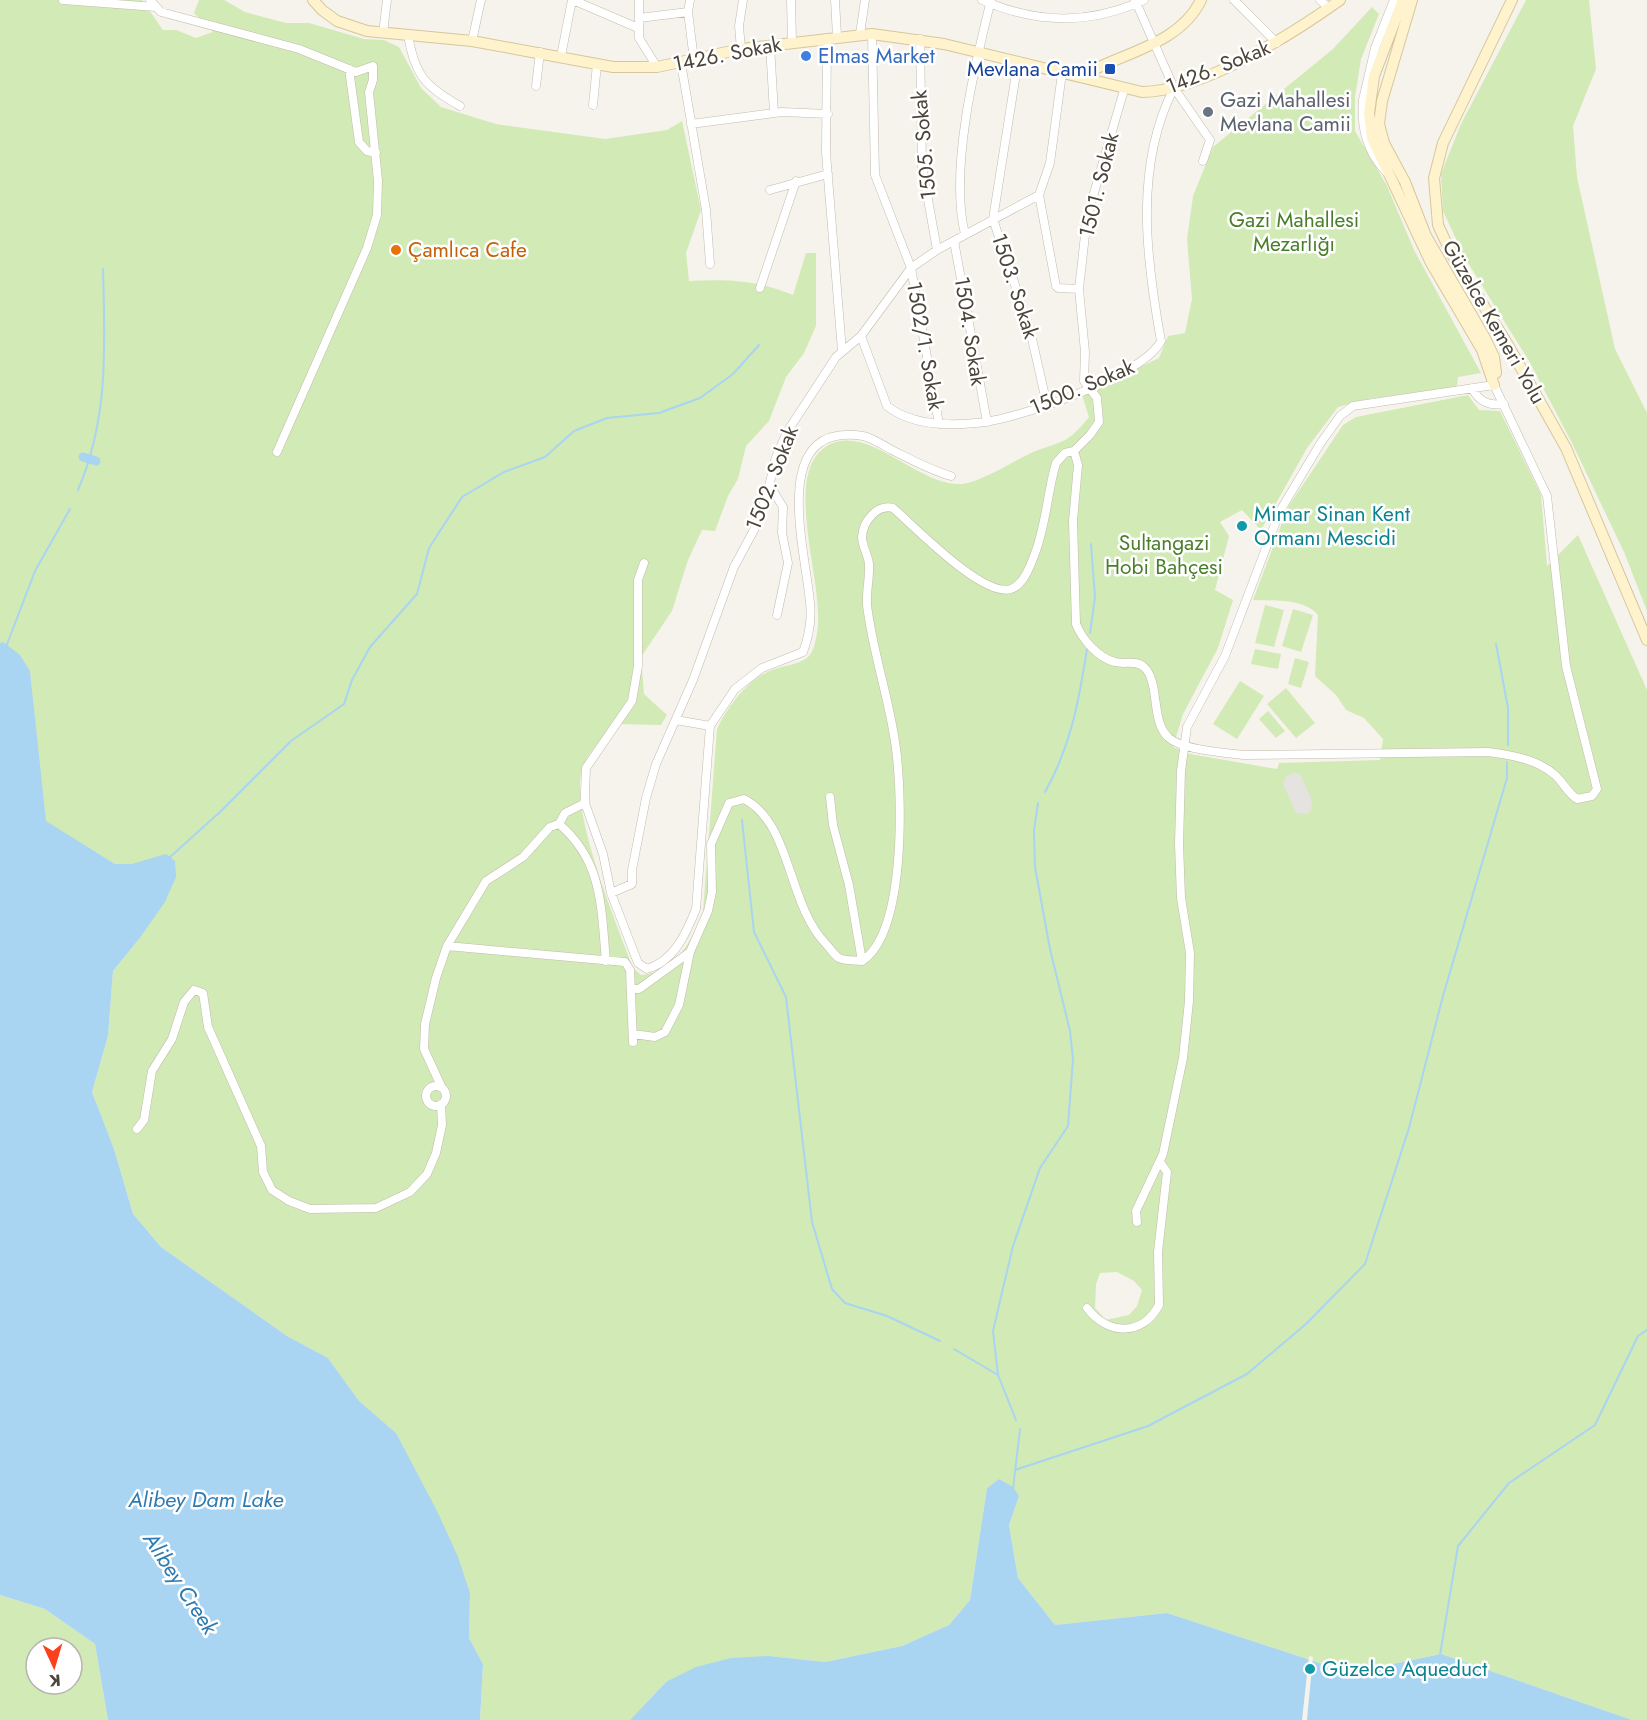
<svg xmlns="http://www.w3.org/2000/svg" width="1647" height="1720" font-family="Jost,sans-serif">
<rect width="100%" height="100%" fill="#f6f3ec"/>
<path fill="#d2eab5" fill-rule="evenodd" d="M 0,0 L 142,0 L 163,30 L 176,30 L 196,38 L 213,32 L 194,13 L 199,0 L 224,0 L 245,12 L 286,23 L 309,23 L 364,39 L 384,40 L 399,47 L 421,88 L 441,107 L 496,124 L 605,139 L 667,130 L 682,121 L 701,210 L 686,253 L 689,281 C 727,279 758,280 793,295 L 806,253 L 816,253 L 816,326 L 804,353 L 786,377 L 769,421 L 746,446 L 738,479 L 728,496 L 715,531 L 702,530 L 688,560 L 672,611 L 641,657 L 644,694 L 667,715 L 661,725 L 615,724 C 605,736 590,750 584,764 C 565,803 618,926 633,968 L 641,975 C 676,973 692,940 703,912 L 717,729 C 728,706 748,679 772,670 C 782,666 803,664 810,655 C 814,650 816,639 817,633 C 826,588 782,479 824,448 C 864,419 915,484 958,484 C 976,485 1012,462 1029,454 C 1061,440 1065,447 1089,417 L 1082,395 L 1159,358 L 1168,336 L 1185,333 L 1192,299 L 1187,239 L 1193,196 L 1213,147 L 1333,49 L 1372,7 L 1379,14 L 1361,59 L 1355,97 L 1355,131 L 1387,186 L 1414,250 L 1481,373 L 1458,377 L 1457,387 L 1368,399 L 1338,407 L 1307,448 L 1261,530 L 1242,510 L 1220,522 L 1229,536 L 1215,590 L 1233,600 L 1218,648 L 1183,714 L 1173,747 L 1190,754 L 1277,769 L 1279,763 L 1380,760 L 1383,739 L 1364,718 L 1346,710 L 1336,695 L 1315,676 L 1318,615 C 1303,598 1275,601 1253,600 L 1288,507 L 1343,425 L 1356,417 L 1468,395 L 1479,410 L 1500,411 L 1541,495 L 1547,566 L 1578,535 L 1647,690 L 1647,1720 L 1632,1720 L 1441,1654 L 1350,1673 L 1167,1613 L 1055,1625 L 1018,1578 L 1009,1525 L 1019,1496 L 999,1479 L 987,1488 L 970,1600 L 949,1625 L 902,1646 L 825,1662 L 769,1656 L 666,1682 L 630,1720 L 480,1720 L 483,1664 L 469,1638 L 470,1593 L 396,1433 L 359,1401 L 328,1358 L 287,1336 L 161,1247 L 133,1214 L 114,1149 L 92,1092 L 108,1036 L 113,971 L 139,939 L 131,864 L 115,864 L 45,821 L 30,672 L 0,643 ZM 1117,1272 L 1134,1281 L 1142,1290 L 1137,1306 L 1129,1315 L 1106,1320 L 1095,1308 L 1096,1284 L 1100,1273 Z
M 1526,0 L 1589,0 L 1596,69 L 1573,126 L 1577,177 L 1615,349 L 1647,413 L 1647,611 L 1624,552 L 1572,443 L 1529,361 L 1465,258 L 1443,211 L 1441,174 L 1461,124 Z
M 1265,605 L 1284,610 L 1274,647 L 1255,643 Z
M 1293,609 L 1313,615 L 1301,652 L 1282,646 Z
M 1255,649 L 1281,654 L 1278,669 L 1251,664 Z
M 1295,658 L 1309,662 L 1301,688 L 1288,684 Z
M 1240,681 L 1264,696 L 1237,739 L 1213,724 Z
M 1286,688 L 1315,723 L 1296,738 L 1267,704 Z
M 1268,711 L 1285,731 L 1276,738 L 1259,719 Z
M 0,1595 L 45,1609 L 95,1644 L 108,1720 L 0,1720 ZM 36,1648 L 72,1648 L 72,1684 L 36,1684 Z"/>
<path fill="#e5e3e0" d="M 1294,773 L 1300,774 L 1311,798 L 1312,808 L 1308,814 L 1296,813 L 1283,784 L 1286,776 Z"/>
<path fill="#a9d4f2" d="M 3,642 L 20,655 L 30,671 L 46,821 L 115,864 L 132,864 L 166,854 L 175,861 L 176,877 L 165,902 L 139,939 L 113,971 L 108,1036 L 92,1092 L 114,1149 L 133,1214 L 161,1247 L 287,1336 L 328,1358 L 359,1401 L 396,1433 L 438,1513 L 458,1557 L 470,1593 L 469,1638 L 483,1664 L 480,1720 L 108,1720 L 95,1644 L 45,1609 L 0,1595 L 0,643 Z
M 999,1479 L 1013,1487 L 1019,1496 L 1009,1525 L 1018,1578 L 1055,1625 L 1167,1613 L 1350,1673 L 1441,1654 L 1632,1720 L 630,1720 L 666,1682 L 696,1667 L 731,1658 L 769,1656 L 825,1662 L 902,1646 L 949,1625 L 970,1600 L 987,1488 Z"/>
<path fill="#f6f3ec" d="M 1309,1656 L 1313,1657 L 1308,1709 L 1307,1720 L 1302,1720 Z"/>
<g fill="none" stroke-linecap="round" stroke-linejoin="round">
<path stroke="#a9d4f2" stroke-width="2" d="M 78,490 C 109,418 105,345 103,269
M 1090,633 L 1095,597 L 1091,544
M 1496,644 L 1508,708 L 1508,745
M 6,647 L 35,571 L 70,509
M 1045,792 C 1071,746 1079,700 1087,649
M 742,820 L 754,932 L 786,997 L 812,1222 L 832,1289 L 845,1303 L 887,1316 L 940,1341
M 169,858 L 221,811 L 291,741 L 344,704 L 352,680 L 370,647 L 417,594 L 429,548 L 462,497 L 504,472 L 545,457 L 574,431 L 607,418 L 659,413 L 700,398 L 733,374 L 759,345
M 954,1349 L 998,1375
M 1016,1420 L 998,1375 L 993,1331 L 1013,1246 L 1040,1168 L 1068,1126 L 1073,1059 L 1070,1031 L 1050,949 L 1035,867 L 1034,830 L 1038,803
M 1015,1470 L 1148,1426 L 1247,1374 L 1306,1324 L 1365,1264 L 1409,1128 L 1443,996 L 1507,778 L 1507,762
M 1013,1489 L 1020,1429
M 1440,1655 L 1458,1546 L 1509,1483 L 1595,1425 L 1638,1336 L 1647,1330"/>
<path stroke="#a9d4f2" stroke-width="9" d="M 83,457 L 96,461"/>
<defs>
<path id="street" d="M 63,0 L 156,7
M 150,0 L 161,12 L 299,49 L 356,72 L 373,66 L 373,80 L 369,92 L 378,181 L 377,215 L 367,248 L 277,452
M 573,0 L 638,28
M 639,0 L 639,38 L 657,67
M 690,0 L 688,12 L 694,60
M 791,0 L 792,42
M 835,0 L 837,36
M 982,0 C 1037,24 1089,25 1144,0
M 1135,0 L 1174,88 L 1210,140 L 1203,161
M 1234,0 L 1277,43
M 1320,0 L 1329,8
M 639,18 L 688,12
M 383,33 L 387,0
M 860,34 L 865,0
M 872,34 L 875,175 L 911,268 L 939,424
M 408,35 C 415,76 425,86 460,106
M 827,38 L 826,153 L 842,351
M 920,39 L 922,166 L 937,250
M 472,41 L 481,0
M 770,45 L 774,113
M 741,49 L 739,26 L 743,0
M 561,56 L 572,0
M 1018,61 L 993,219 L 1030,330 L 1047,405
M 681,63 L 706,210 L 710,264
M 349,69 L 359,142 L 367,151 L 376,153
M 536,86 L 540,52
M 1371,96 L 1363,100 L 1375,48 L 1394,0
M 1363,100 C 1361,127 1366,150 1385,171
M 593,105 L 597,64
M 691,124 L 782,112 L 828,114
M 770,190 L 828,174
M 1039,195 L 1056,286 L 1058,288 L 1079,289
M 965,234 C 949,170 975,64 991,0
M 954,241 L 987,422
M 760,288 L 796,181
M 861,336 L 887,406 C 911,425 945,426 975,423 C 1014,421 1144,376 1161,341 C 1146,258 1134,166 1174,88
M 1472,388 C 1479,402 1489,406 1504,404
M 1074,451 L 1078,465 L 1073,521 L 1076,624 C 1082,639 1098,658 1115,662 C 1126,665 1136,659 1145,668 C 1152,675 1154,689 1155,698 C 1157,711 1158,728 1168,737 C 1181,750 1226,753 1244,755 L 1488,752 C 1511,755 1537,759 1555,775 C 1563,782 1567,792 1577,799 L 1592,796 L 1597,789 L 1566,666 L 1547,496 L 1494,385 L 1353,406 L 1340,416 L 1320,444 L 1280,511 L 1225,656 L 1187,727 L 1181,771 L 1179,844 L 1181,898 L 1190,953 L 1189,1001 L 1183,1058 L 1163,1154 L 1136,1211 L 1137,1222
M 770,486 L 783,507 L 782,533 L 788,563 L 777,615
M 644,563 L 638,580 L 638,666 L 632,701 L 586,768 L 585,791 L 585,803 L 603,854 L 611,893 L 638,963 L 647,969 C 674,961 686,934 696,909 L 710,726 L 735,689 L 762,668 L 803,652 C 809,636 812,620 810,603 C 806,551 767,421 863,436 C 873,438 884,446 892,450 C 912,460 930,470 951,476
M 676,720 L 710,726
M 830,797 L 833,825 L 849,885 L 862,961
M 559,824 L 565,813 L 585,803
M 611,893 L 632,884 L 632,870 L 646,798 L 656,764 L 693,680 L 734,567 L 755,528 L 767,495 L 776,457 L 787,432 L 836,357 L 861,336 L 911,268 L 937,250 L 1039,195 L 1050,163 L 1062,73
M 447,946 L 625,962 L 630,970 L 633,1042
M 631,989 L 639,989 L 690,952
M 633,1034 L 655,1037 L 665,1032 L 679,1005 L 690,952 L 708,911 L 712,892 L 711,844 L 729,803 L 744,799 C 792,824 787,904 826,944 C 830,948 834,955 839,958 C 845,961 855,960 862,961 C 905,933 902,805 897,757 C 892,706 873,656 867,605 C 866,591 870,577 869,564 C 868,555 862,546 862,537 C 863,521 877,504 893,508 C 914,526 983,598 1011,589 C 1023,585 1030,567 1034,556 C 1046,527 1047,493 1056,463 L 1065,453 L 1074,451 L 1090,435 L 1099,422 L 1097,398 L 1084,381 L 1085,352 L 1079,289 L 1087,217 L 1124,90
M426 1096a10 10 0 1 1 20 0a10 10 0 1 1-20 0Z
M 442,1088 L 424,1049 L 425,1024 L 436,978 L 447,946 L 486,881 L 523,857 L 550,827 L 559,824 C 603,861 601,908 606,961
M 137,1129 L 144,1120 L 152,1071 L 172,1039 L 184,1002 L 194,990 L 203,993 L 208,1027 L 261,1146 L 263,1172 L 272,1190 L 289,1201 L 310,1209 L 376,1208 L 410,1192 L 427,1174 L 436,1153 L 442,1125 L 441,1104
M 1087,1308 C 1108,1335 1142,1337 1159,1305 L 1158,1252 L 1167,1172 L 1160,1162"/>
<path id="secondary" d="M 313,0 L 322,10 L 337,21 L 367,31 L 472,41 L 613,67 L 657,67 L 741,49 L 872,34 L 944,44 L 1142,92 C 1202,91 1291,35 1340,0
M 1403,0 L 1374,76 L 1369,113 L 1372,138 L 1431,263 L 1482,350 L 1494,385
M 1412,0 L 1382,101 L 1379,124 L 1384,143 L 1405,182 L 1426,236 L 1485,338 L 1494,357 L 1496,373
M 1512,0 L 1443,143 L 1434,178 L 1438,225 L 1451,253 L 1508,345 L 1566,448 L 1647,640
M 1080,77 C 1119,53 1179,46 1201,0"/>
</defs>
<use href="#street" stroke="#c2bbae" stroke-width="9"/>
<use href="#secondary" stroke="#d6c79b" stroke-width="12"/>
<use href="#street" stroke="#fff" stroke-width="8"/>
<use href="#secondary" stroke="#fff3cd" stroke-width="10"/>
</g>
<circle fill="#3f7fe0" stroke="#fff" stroke-width="2" cx="806" cy="56" r="6"/>
<rect fill="#1a4fb4" stroke="#fff" stroke-width="2" x="1104" y="63" width="12" height="12" rx="3"/>
<circle fill="#6b7280" stroke="#fff" stroke-width="2" cx="1208" cy="112" r="6"/>
<circle fill="#e8710a" stroke="#fff" stroke-width="2" cx="396" cy="250" r="6"/>
<g fill="#0f9aa8" stroke="#fff" stroke-width="2">
<circle cx="1242" cy="526" r="6"/>
<circle cx="1310" cy="1669" r="6"/>
</g>
<g text-anchor="middle" stroke-width="5" stroke-linejoin="round" paint-order="stroke">
<g font-size="21" fill="#4b4439" stroke="#fff">
<text transform="translate(727 54) rotate(-11)" y="7">1426. Sokak</text>
<text transform="translate(1218 67) rotate(-22)" y="7">1426. Sokak</text>
<text transform="translate(924 145) rotate(-95)" y="7">1505. Sokak</text>
<text transform="translate(1099 185) rotate(-76)" y="7">1501. Sokak</text>
<text transform="translate(1015 286) rotate(72)" y="7">1503. Sokak</text>
<text transform="translate(1494 322) rotate(60)" y="7">Güzelce Kemeri Yolu</text>
<text transform="translate(970 331) rotate(81)" y="7">1504. Sokak</text>
<text transform="translate(925 346) rotate(80)" y="7">1502/1. Sokak</text>
<text transform="translate(1082 387) rotate(-23)" y="7">1500. Sokak</text>
<text transform="translate(772 478) rotate(-69)" y="7">1502. Sokak</text>
</g>
<g font-size="21" fill="#366cbe" stroke="#fff" text-anchor="start">
<text x="818" y="63">Elmas Market</text>
</g>
<g font-size="21" fill="#164399" stroke="#fff" text-anchor="end">
<text x="1098" y="76">Mevlana Camii</text>
</g>
<g font-size="21" fill="#5b616d" stroke="#fff" text-anchor="start">
<text x="1220" y="107">Gazi Mahallesi<tspan x="1220" dy="24">Mevlana Camii</tspan></text>
</g>
<g font-size="21" fill="#4a7f2a" stroke="#fff">
<text x="1294" y="227">Gazi Mahallesi<tspan x="1294" dy="24">Mezarlığı</tspan></text>
<text x="1164" y="550">Sultangazi<tspan x="1164" dy="24">Hobi Bahçesi</tspan></text>
</g>
<g font-size="21" fill="#c56008" stroke="#fff" text-anchor="start">
<text x="408" y="257">Çamlıca Cafe</text>
</g>
<g font-size="21" fill="#0d838f" stroke="#fff" text-anchor="start">
<text x="1254" y="521">Mimar Sinan Kent<tspan x="1254" dy="24">Ormanı Mescidi</tspan></text>
<text x="1322" y="1676">Güzelce Aqueduct</text>
</g>
<g font-size="22" font-style="italic" fill="#2e7ab2" stroke="#fff">
<text x="206" y="1507">Alibey Dam Lake</text>
<text transform="translate(181 1583) rotate(57)" y="8">Alibey Creek</text>
</g>
</g>
<g transform="translate(54 1666) rotate(176)"><circle r="28" fill="#ffffff" stroke="#b7b4b0" stroke-width="1.5"/>
<path d="M0-4.5L10 22L0 15L-10 22Z" fill="#fc3f1d"/>
<text y="-9" font-size="16" font-weight="bold" text-anchor="middle" fill="#4b4439">K</text>
</g>
</svg>
